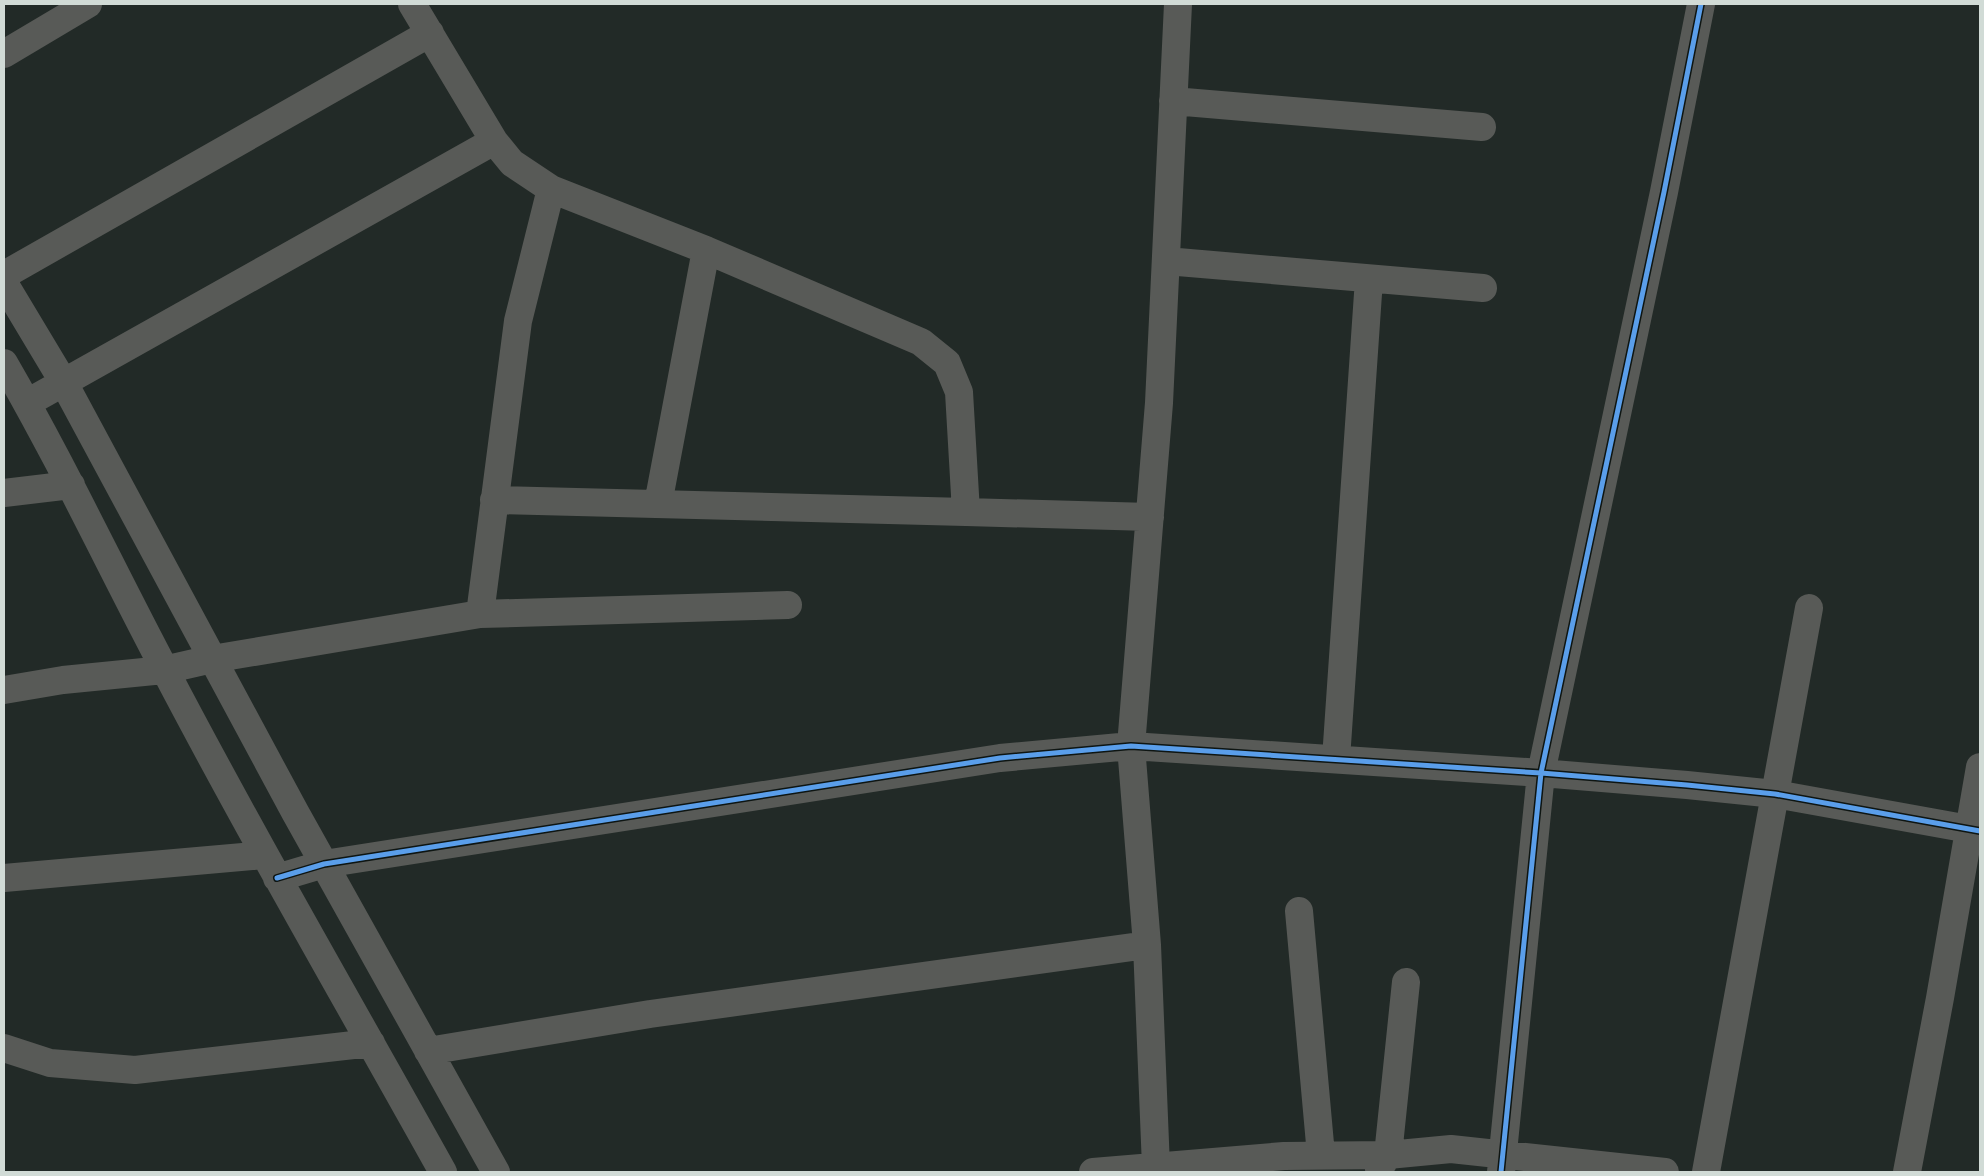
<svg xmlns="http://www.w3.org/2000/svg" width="1984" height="1176" font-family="Inter,sans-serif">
<rect width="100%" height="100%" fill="#222a27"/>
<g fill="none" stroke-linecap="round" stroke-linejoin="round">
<path stroke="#585a57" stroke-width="28" d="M 412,4 L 494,141 L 512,163 L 551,189 L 706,250 L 921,342 L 947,363 L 959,392 L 966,512 L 1150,517
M 4,54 L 88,4
M 1173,101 L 1482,127
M 1166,261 L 1483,288
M 4,275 L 430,33
M 4,283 L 64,383 L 295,812 L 496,1172
M 4,363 C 62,463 111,568 165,670 C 254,840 350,1005 443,1172
M 27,403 L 494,141
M 4,493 L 71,485
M 494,500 L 966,512
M 658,504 L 706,250
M 480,614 L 518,321 L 551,189
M 4,690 L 63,680 L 164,670 L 212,659 L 480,614 L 788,605
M 1336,759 L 1369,279
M 4,878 L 265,855
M 277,878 L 324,864 L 1000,758 L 1131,746 L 1541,773 L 1687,785 L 1775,794 L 1980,831
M 1299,911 L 1321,1155
M 4,1048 L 50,1063 L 135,1070 L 371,1043
M 428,1051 L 650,1014 L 1147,945
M 1156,1167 L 1147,945 L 1131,746 L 1159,403 L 1178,4
M 1379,1169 L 1388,1155 L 1406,982
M 1093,1172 L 1284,1156 L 1388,1155 L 1451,1149 L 1665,1172
M 1501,1172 L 1541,773 L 1664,192 L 1701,4
M 1706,1172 L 1809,608
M 1907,1172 L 1940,998 L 1980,767"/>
<defs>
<path id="cycleway" d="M 277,878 L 324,864 L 1000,758 L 1131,746 L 1541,773 L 1687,785 L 1775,794 L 1980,831
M 1501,1172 L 1541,773 L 1664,192 L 1701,4"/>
</defs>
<use href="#cycleway" stroke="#0e1512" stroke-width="8"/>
<use href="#cycleway" stroke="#5a9eea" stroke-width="5"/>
</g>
<rect width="1984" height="1176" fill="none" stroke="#d1dbd6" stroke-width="10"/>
</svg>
